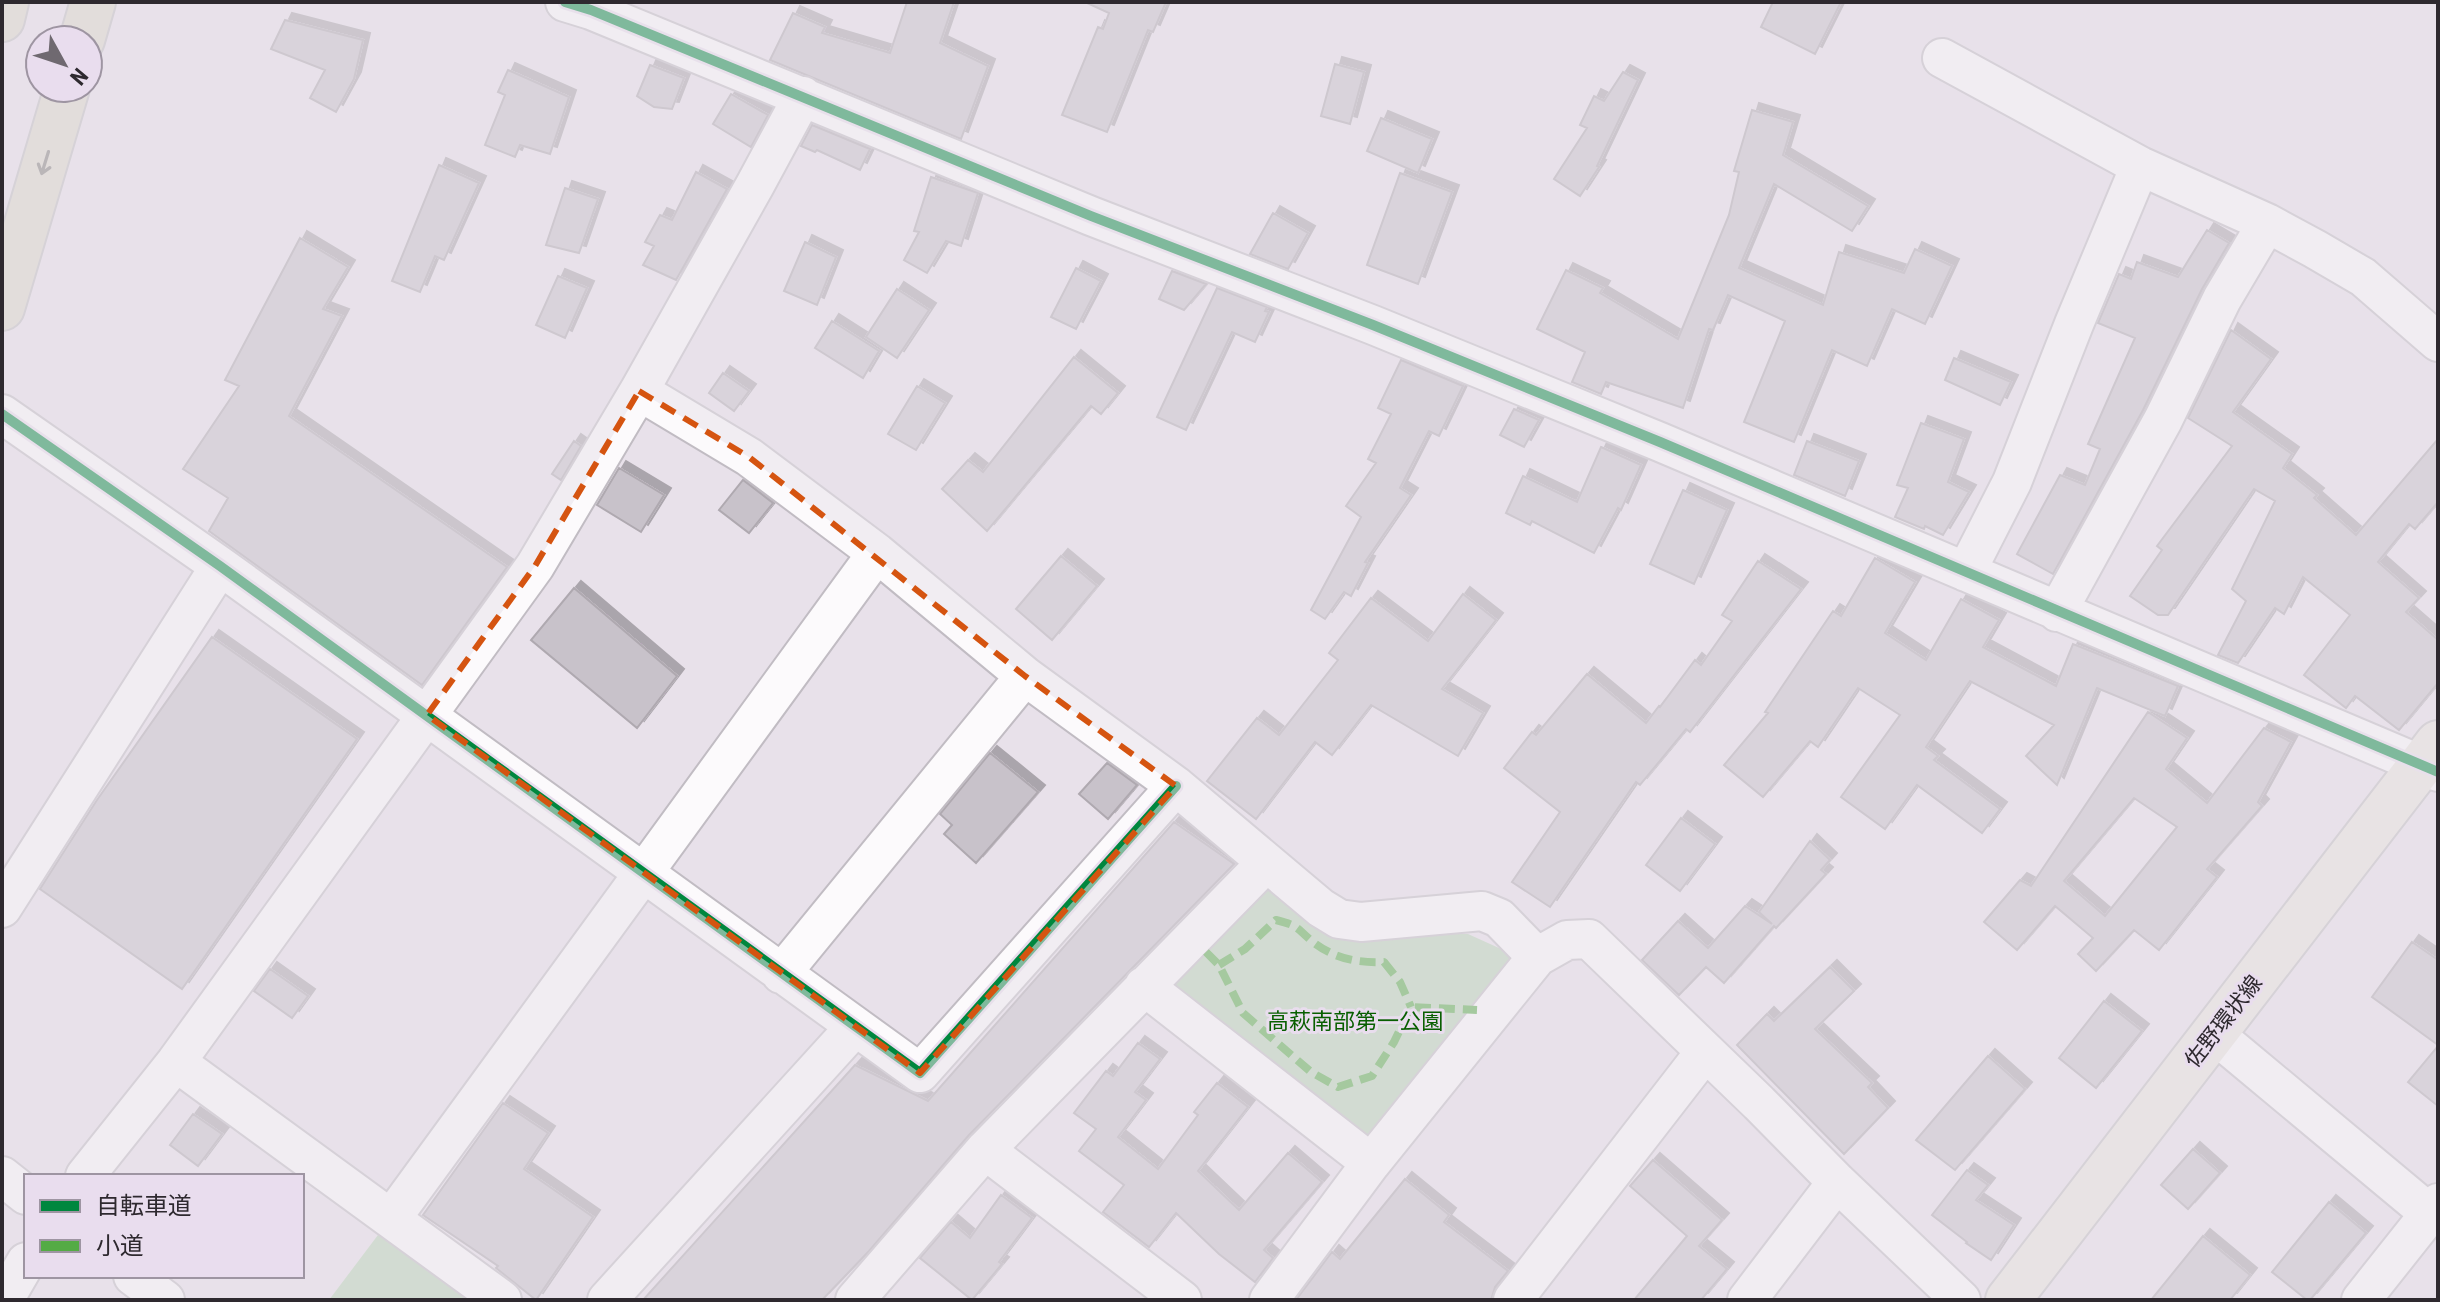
<svg xmlns="http://www.w3.org/2000/svg" width="2440" height="1302" font-family="'Roboto Condensed','Noto Sans JP',sans-serif">
<defs>
<filter id="shadow"><feDropShadow dx="7" dy="-7" stdDeviation="0" flood-color="#0004"/></filter>
</defs>
<rect width="100%" height="100%" fill="#e8e1ea"/>
<path fill="#b9d3b6" d="M 1268,890 L 1340,934 L 1468,934 L 1521,958 L 1370,1139 L 1169,989 Z
M 381,1231 L 479,1300 L 329,1300 Z"/>
<path fill="#c8c2ca" stroke="#afa9b0" stroke-width="2" fill-rule="evenodd" filter="url(#shadow)" d="M 907,2 L 954,2 L 940,43 L 988,66 L 961,139 L 770,60 L 793,13 L 825,27 L 822,33 L 890,53 Z
M 1085,2 L 1166,2 L 1153,32 L 1148,30 L 1107,132 L 1062,115 L 1098,27 L 1103,29 L 1109,13 Z
M 1773,2 L 1841,2 L 1815,54 L 1761,27 Z
M 285,20 L 363,40 L 354,79 L 336,112 L 310,98 L 325,70 L 271,49 Z
M 1335,64 L 1364,72 L 1350,124 L 1321,116 Z
M 650,65 L 684,78 L 672,109 L 654,107 L 637,96 Z
M 508,70 L 569,97 L 550,154 L 520,145 L 515,157 L 485,145 L 505,95 L 498,92 Z
M 1623,72 L 1638,80 L 1597,166 L 1599,167 L 1580,196 L 1554,179 L 1587,128 L 1580,125 L 1594,96 L 1604,101 Z
M 731,94 L 768,115 L 751,147 L 713,124 Z
M 1752,110 L 1793,122 L 1783,155 L 1868,206 L 1852,231 L 1774,184 L 1739,268 L 1823,305 L 1839,252 L 1904,273 L 1915,249 L 1952,266 L 1925,324 L 1892,309 L 1867,366 L 1832,350 L 1794,442 L 1744,422 L 1785,321 L 1728,295 L 1713,330 L 1709,329 L 1683,408 L 1606,382 L 1601,394 L 1572,382 L 1585,352 L 1537,329 L 1566,270 L 1603,288 L 1600,293 L 1678,339 L 1729,215 L 1739,172 L 1734,171 Z
M 1381,118 L 1432,139 L 1418,173 L 1367,151 Z
M 812,125 L 870,149 L 860,170 L 817,150 L 815,152 L 801,146 Z
M 439,165 L 479,183 L 444,260 L 435,256 L 420,292 L 392,281 Z
M 696,172 L 727,189 L 676,280 L 643,265 L 654,246 L 645,242 L 660,215 L 672,220 Z
M 1400,173 L 1452,192 L 1418,284 L 1367,265 Z
M 931,177 L 978,193 L 961,246 L 946,241 L 927,273 L 904,260 L 919,232 L 914,231 Z
M 565,188 L 598,199 L 579,253 L 546,245 Z
M 1273,213 L 1308,233 L 1288,269 L 1250,254 Z
M 2207,230 L 2229,243 L 2202,289 L 2143,410 L 2053,574 L 2017,554 L 2060,475 L 2085,485 L 2100,449 L 2088,444 L 2135,338 L 2098,323 L 2119,274 L 2131,279 L 2137,262 L 2178,277 Z
M 300,238 L 348,267 L 323,309 L 342,316 L 289,416 L 507,567 L 422,685 L 209,531 L 228,498 L 183,469 L 239,386 L 225,380 Z
M 805,242 L 836,257 L 817,305 L 784,291 Z
M 1076,268 L 1101,281 L 1076,329 L 1051,317 Z
M 1172,271 L 1206,284 L 1184,310 L 1159,299 Z
M 558,276 L 587,288 L 565,338 L 536,325 Z
M 1217,288 L 1267,307 L 1265,311 L 1269,312 L 1255,342 L 1232,332 L 1186,430 L 1157,417 Z
M 897,289 L 929,310 L 897,358 L 866,337 Z
M 832,321 L 879,351 L 863,378 L 815,348 Z
M 2231,330 L 2271,359 L 2233,412 L 2292,454 L 2283,468 L 2317,495 L 2314,498 L 2356,535 L 2438,439 L 2438,502 L 2415,529 L 2409,524 L 2378,562 L 2419,598 L 2406,612 L 2438,640 L 2438,683 L 2399,730 L 2355,696 L 2346,708 L 2304,675 L 2350,615 L 2303,577 L 2284,614 L 2275,608 L 2238,663 L 2218,655 L 2246,601 L 2232,589 L 2275,501 L 2254,489 L 2168,615 L 2158,615 L 2130,596 L 2162,550 L 2157,546 L 2232,446 L 2188,418 Z
M 1074,357 L 1118,393 L 1101,414 L 1091,406 L 987,531 L 942,489 L 968,460 L 983,472 Z
M 1954,358 L 2011,382 L 2000,405 L 1945,380 Z
M 1401,360 L 1463,386 L 1439,436 L 1429,431 L 1400,488 L 1411,495 L 1365,562 L 1368,563 L 1351,596 L 1344,592 L 1325,619 L 1311,610 L 1361,517 L 1346,506 L 1376,463 L 1368,459 L 1391,414 L 1378,408 Z
M 723,373 L 749,391 L 734,411 L 709,393 Z
M 917,386 L 945,403 L 916,450 L 888,434 Z
M 1514,409 L 1539,420 L 1524,447 L 1500,435 Z
M 1921,423 L 1964,439 L 1948,482 L 1969,492 L 1943,535 L 1925,526 L 1924,529 L 1895,517 L 1908,488 L 1897,485 Z
M 574,441 L 581,446 L 561,480 L 552,474 Z
M 1807,441 L 1859,461 L 1845,496 L 1794,475 Z
M 1601,447 L 1641,465 L 1621,510 L 1618,508 L 1594,553 L 1532,521 L 1530,525 L 1506,513 L 1523,476 L 1577,502 Z
M 619,468 L 664,495 L 641,532 L 597,505 Z
M 743,480 L 773,503 L 749,533 L 719,510 Z
M 1683,490 L 1727,510 L 1694,584 L 1650,564 Z
M 1061,556 L 1097,586 L 1052,640 L 1016,609 Z
M 1875,558 L 1915,582 L 1885,633 L 1926,660 L 1961,599 L 1999,620 L 1983,647 L 2056,686 L 2073,644 L 2178,686 L 2165,716 L 2097,688 L 2057,785 L 2026,756 L 2054,725 L 1970,681 L 1926,747 L 1938,756 L 1934,760 L 2000,809 L 1982,833 L 1917,785 L 1885,829 L 1841,797 L 1900,715 L 1858,688 L 1818,747 L 1810,741 L 1763,797 L 1724,765 L 1768,713 L 1765,712 L 1833,611 L 1841,616 Z
M 1758,561 L 1801,589 L 1690,732 L 1686,729 L 1640,785 L 1636,782 L 1550,907 L 1512,882 L 1560,812 L 1504,768 L 1532,732 L 1536,735 L 1587,674 L 1646,723 L 1659,706 L 1660,707 L 1695,660 L 1701,665 L 1732,621 L 1722,615 Z
M 574,588 L 677,676 L 637,728 L 531,640 Z
M 1463,594 L 1496,620 L 1442,689 L 1483,713 L 1458,756 L 1371,705 L 1332,755 L 1315,742 L 1256,819 L 1207,781 L 1257,718 L 1279,735 L 1338,660 L 1329,653 L 1371,598 L 1428,641 Z
M 212,637 L 357,739 L 182,989 L 40,889 L 97,800 Z
M 2148,712 L 2187,738 L 2166,769 L 2207,803 L 2264,728 L 2291,742 L 2258,802 L 2262,806 L 2207,869 L 2217,877 L 2159,950 L 2134,930 L 2096,971 L 2078,954 L 2093,938 L 2055,906 L 2017,950 L 1984,922 L 2020,880 L 2031,886 ZM 2134,798 L 2177,827 L 2105,916 L 2064,881 Z
M 990,753 L 1038,792 L 976,863 L 944,834 L 952,825 L 940,814 Z
M 1107,763 L 1137,785 L 1108,819 L 1079,794 Z
M 1681,818 L 1715,844 L 1680,891 L 1646,865 Z
M 1174,822 L 1234,864 L 969,1135 L 869,1251 L 822,1300 L 643,1300 L 855,1065 L 928,1101 Z
M 1810,841 L 1830,860 L 1821,870 L 1826,874 L 1776,928 L 1774,926 L 1724,983 L 1706,967 L 1679,995 L 1642,960 L 1678,921 L 1708,948 L 1745,906 L 1772,924 L 1759,912 Z
M 2412,942 L 2438,960 L 2438,1045 L 2372,997 Z
M 1830,967 L 1854,991 L 1815,1029 L 1872,1083 L 1868,1087 L 1888,1108 L 1844,1154 L 1737,1045 L 1767,1014 L 1774,1021 Z
M 270,969 L 308,996 L 292,1018 L 254,991 Z
M 2104,1001 L 2142,1031 L 2096,1088 L 2059,1058 Z
M 1138,1043 L 1160,1059 L 1135,1092 L 1146,1100 L 1118,1137 L 1158,1169 L 1198,1115 L 1194,1112 L 1217,1083 L 1248,1107 L 1198,1171 L 1239,1210 L 1288,1153 L 1322,1182 L 1264,1250 L 1273,1258 L 1255,1282 L 1219,1254 L 1176,1213 L 1149,1247 L 1103,1212 L 1124,1185 L 1079,1151 L 1096,1129 L 1074,1113 L 1106,1071 L 1113,1076 Z
M 2438,1046 L 2438,1106 L 2408,1082 Z
M 1988,1056 L 2025,1089 L 1955,1170 L 1916,1140 Z
M 503,1103 L 548,1133 L 524,1169 L 593,1217 L 536,1300 L 496,1268 L 498,1266 L 423,1215 Z
M 193,1114 L 222,1134 L 198,1166 L 170,1145 Z
M 2193,1149 L 2220,1173 L 2188,1209 L 2161,1185 Z
M 1653,1160 L 1722,1220 L 1699,1246 L 1727,1269 L 1701,1300 L 1634,1300 L 1687,1236 L 1630,1186 Z
M 1967,1170 L 1988,1185 L 1976,1200 L 2014,1225 L 1991,1260 L 1966,1243 L 1967,1242 L 1932,1215 Z
M 1405,1179 L 1449,1215 L 1444,1222 L 1508,1271 L 1495,1287 L 1491,1300 L 1296,1300 L 1332,1252 L 1340,1259 Z
M 1001,1195 L 1032,1218 L 999,1262 L 1002,1264 L 972,1300 L 920,1258 L 951,1222 L 970,1238 Z
M 2329,1202 L 2366,1233 L 2310,1300 L 2307,1300 L 2272,1272 Z
M 2203,1236 L 2250,1275 L 2230,1300 L 2151,1300 Z"/>
<g fill="none" stroke-linecap="round" stroke-linejoin="round">
<defs>
<path id="minor" d="M 565,2 L 591,10 L 1091,216 L 1373,325 L 1660,442 L 2438,772
M 1942,58 L 2140,166 L 2267,223 L 2315,249 L 2363,277 L 2438,342
M 639,391 L 749,457 L 877,553 L 1025,676 L 1176,786 L 1321,908 L 1339,919 L 1361,922 L 1482,911 L 1499,918 L 1537,957
M 2,414 L 220,566 L 920,1073 L 1176,786
M 1966,572 L 2012,482 L 2074,324 L 2140,166
M 2057,612 L 2163,420 L 2222,299 L 2267,223
M 2,908 L 220,566
M 781,974 L 1025,676
M 1144,986 L 1371,1163
M 2213,1033 L 2429,1213
M 176,1062 L 502,1300
M 985,1150 L 1182,1300
M 2,1176 L 26,1195
M 85,1176 L 176,1062 L 535,566 L 639,391 L 755,185 L 803,96
M 391,1219 L 877,553
M 133,1276 L 165,1300
M 4,1300 L 26,1262
M 607,1300 L 855,1027
M 855,1300 L 985,1150 L 1266,863
M 1269,1300 L 1371,1163 L 1537,957 L 1567,940 L 1589,939 L 1759,1103 L 1837,1182 L 1961,1300
M 1513,1300 L 1705,1052
M 1747,1300 L 1837,1182
M 2361,1300 L 2438,1203"/>
<path id="major" d="M 2008,1300 L 2438,743"/>
<path id="highway" d="M 2,19 L 6,2
M 82,40 L 93,2
M 2,308 L 67,88"/>
</defs>
<use href="#minor" stroke="#c1bcc3" stroke-width="42"/>
<use href="#major" stroke="#c1bec2" stroke-width="48"/>
<use href="#highway" stroke="#c1bec2" stroke-width="48"/>
<use href="#minor" stroke="#fcfafc" stroke-width="38"/>
<use href="#major" stroke="#e9e5de" stroke-width="44"/>
<use href="#highway" stroke="#dbd7cb" stroke-width="44"/>
<path stroke="#54ab45" stroke-width="8" stroke-dasharray="16 8" stroke-linecap="butt" d="M 1206,952 L 1219,965 L 1243,1013 L 1311,1072 L 1338,1087 L 1372,1076 L 1394,1042 L 1411,1007 L 1477,1010
M 1219,965 L 1245,949 L 1276,920 C 1300,926 1296,928 1313,942 C 1335,959 1358,963 1384,962 L 1400,982 L 1411,1007"/>
<defs>
<path id="cycleway" d="M 565,2 L 591,10 L 1091,216 L 1373,325 L 1660,442 L 2438,772
M 2,414 L 220,566 L 920,1073 L 1176,786"/>
</defs>
<use href="#cycleway" stroke="#e9ddee" stroke-width="15"/>
<use href="#cycleway" stroke="#00873e" stroke-width="10"/>
</g>
<defs><path id="oneway-shaft" d="M-6 0H5M1.5-3L5.5 0L1.5 3" fill="none" stroke-width="1.6" stroke-linecap="round" stroke-linejoin="round" transform="scale(2)"/></defs>
<use stroke="#84807d" href="#oneway-shaft" transform="translate(45 163) rotate(107)"/>
<path d="M0 0H2440V1302H0ZM 639,391 L 749,457 L 1025,676 L 1176,786 L 920,1073 L 427,715 L 535,566 Z" fill="#e8e1ea" fill-opacity=".55" fill-rule="evenodd"/>
<path fill="none" stroke="#d55410" stroke-width="6" stroke-dasharray="16 10" stroke-linejoin="round" d="M 639,391 L 749,457 L 1025,676 L 1176,786 L 920,1073 L 427,715 L 535,566 Z"/>
<g text-anchor="middle" stroke-width="6" stroke-linejoin="round" paint-order="stroke">
<g font-size="22" fill="#085f01" stroke="#e9ddee">
<text x="1355" y="1029">高萩南部第一公園</text>
</g>
<g font-size="22" fill="#2e292f" stroke="#e9ddee">
<text transform="translate(2223 1021) rotate(-52)" y="8">佐野環状線</text>
</g>
</g>
<rect width="2440" height="1302" fill="none" stroke="#2e292f" stroke-width="8"/>
<rect x="24" y="1174" width="280" height="104" fill="#e9ddee" stroke="#9e95a2" stroke-width="2"/>
<rect x="40" y="1200" width="40" height="12" fill="#00873e" stroke="#9e95a2" stroke-width="2"/>
<text x="96" y="1214" font-size="24" fill="#2e292f">自転車道</text>
<rect x="40" y="1240" width="40" height="12" fill="#54ab45" stroke="#9e95a2" stroke-width="2"/>
<text x="96" y="1254" font-size="24" fill="#2e292f">小道</text>
<g transform="translate(64 64) rotate(130)"><circle r="38" fill="#e9ddee" stroke="#9e95a2" stroke-width="2"/>
<path d="M0-6L14 30L0 20L-14 30Z" fill="#6f6970"/>
<text y="-12" font-size="22" font-weight="bold" text-anchor="middle" fill="#2e292f">N</text>
</g>
</svg>
